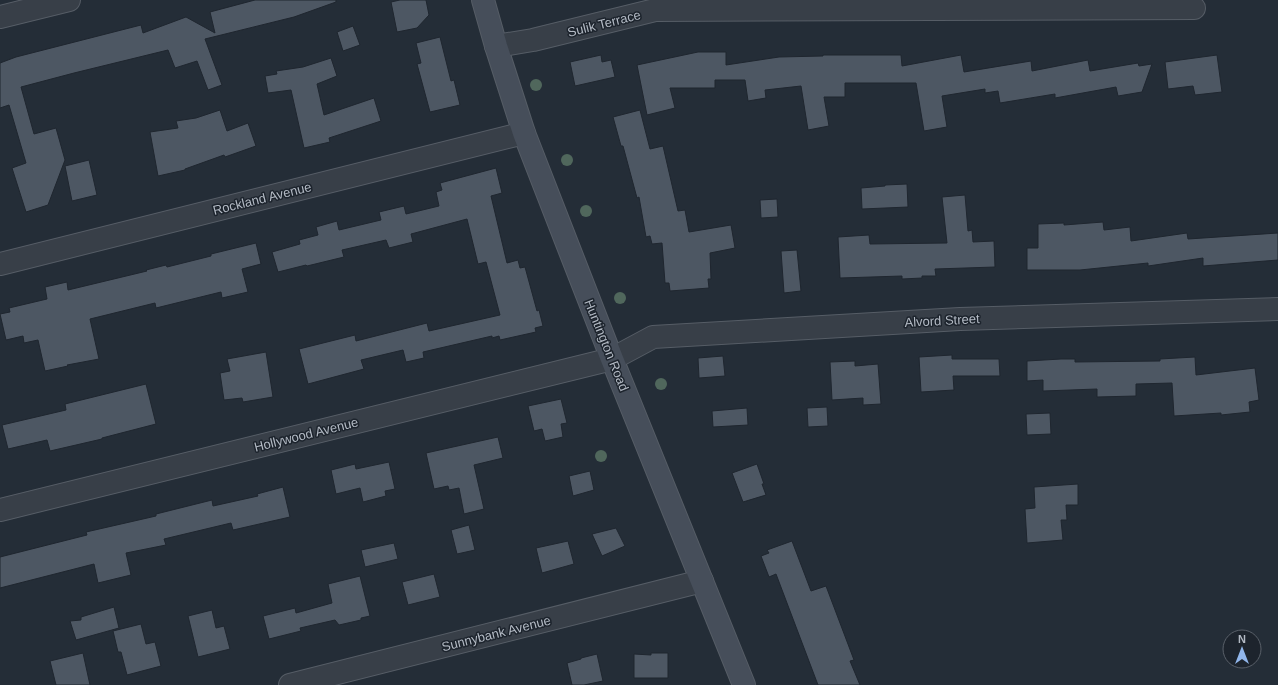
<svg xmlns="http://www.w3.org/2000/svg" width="1278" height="685" font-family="Helvetica,sans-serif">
<rect width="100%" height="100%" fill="#242d37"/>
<path fill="#4d5763" stroke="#1f262f" d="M 255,0 L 336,0 L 336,2 L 294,17 L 205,39 L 222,85 L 208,90 L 197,61 L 175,68 L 168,50 L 74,73 L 21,87 L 34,134 L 56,128 L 65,160 L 48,205 L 26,212 L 12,168 L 26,163 L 9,105 L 0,108 L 0,63 L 16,57 L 141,25 L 143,33 L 186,17 L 215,33 L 210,12 Z
M 400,0 L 426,0 L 429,15 L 417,28 L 397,32 L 391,2 Z
M 353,26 L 360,45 L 343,51 L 337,32 Z
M 440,37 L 451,81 L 454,80 L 460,105 L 430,112 L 417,64 L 421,63 L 416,43 Z
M 698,52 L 726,52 L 726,65 L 779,57 L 823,56 L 823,55 L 901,55 L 902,66 L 961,55 L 964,72 L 1031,61 L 1032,71 L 1088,60 L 1090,71 L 1138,63 L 1139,66 L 1152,64 L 1142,92 L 1118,96 L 1116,87 L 1055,98 L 1055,94 L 1000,103 L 998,91 L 985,93 L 985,89 L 942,96 L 947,127 L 924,131 L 916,83 L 845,83 L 845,97 L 824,97 L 829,126 L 808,130 L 801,86 L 765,90 L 766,98 L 748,101 L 745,80 L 715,80 L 715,88 L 670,88 L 675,108 L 647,115 L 637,65 Z
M 601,55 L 602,62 L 611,60 L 615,77 L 575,86 L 570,62 Z
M 1217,55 L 1222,92 L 1195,95 L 1193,86 L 1168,89 L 1165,62 Z
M 331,58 L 337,76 L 317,84 L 324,115 L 374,98 L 381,121 L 329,138 L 330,142 L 304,148 L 291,90 L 268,93 L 265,76 L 277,74 L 276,71 L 303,67 Z
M 220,110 L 227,131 L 248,123 L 256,146 L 225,157 L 224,155 L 185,169 L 185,170 L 158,176 L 150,132 L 178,128 L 176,121 L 196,118 Z
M 640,110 L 650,149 L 663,146 L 678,211 L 685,210 L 689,232 L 731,225 L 735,248 L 710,253 L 711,279 L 708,279 L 709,288 L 670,291 L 669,283 L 665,283 L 662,243 L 652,244 L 650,236 L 646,237 L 639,197 L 637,198 L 623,146 L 621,146 L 613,117 Z
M 89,160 L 97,195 L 72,201 L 65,166 Z
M 496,168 L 502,193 L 491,196 L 507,263 L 518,260 L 520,268 L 525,267 L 537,311 L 539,310 L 543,326 L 535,328 L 536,332 L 500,340 L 499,336 L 492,338 L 492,336 L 423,352 L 424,358 L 406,362 L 403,350 L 361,360 L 364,369 L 308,384 L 299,349 L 355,335 L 356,341 L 427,323 L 429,331 L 500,315 L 486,262 L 478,264 L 467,219 L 411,234 L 413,242 L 389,248 L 386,240 L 342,250 L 344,257 L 307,266 L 306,265 L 278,272 L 272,252 L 300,244 L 299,240 L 318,235 L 316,227 L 337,221 L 339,230 L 381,220 L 379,212 L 404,206 L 406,214 L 439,206 L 436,192 L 442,190 L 440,183 Z
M 907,184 L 908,207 L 862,209 L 861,188 L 885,186 L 885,185 Z
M 965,195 L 968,231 L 972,230 L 973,242 L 994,241 L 995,267 L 935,269 L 936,276 L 922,276 L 922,278 L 902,279 L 902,276 L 840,278 L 838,237 L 869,235 L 870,244 L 947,243 L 942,197 Z
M 777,199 L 778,217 L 761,218 L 760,200 Z
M 1103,222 L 1104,230 L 1130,227 L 1131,241 L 1187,233 L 1188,239 L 1278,233 L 1278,260 L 1203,266 L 1203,258 L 1148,266 L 1148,263 L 1080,270 L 1027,270 L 1027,248 L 1038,248 L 1038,224 L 1064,223 L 1064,225 Z
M 256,243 L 261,264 L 242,269 L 248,292 L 222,298 L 221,292 L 156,308 L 155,303 L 90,319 L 99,359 L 67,365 L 68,366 L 45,371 L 38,340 L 24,343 L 23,336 L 6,340 L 0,314 L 10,312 L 9,308 L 47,299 L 45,287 L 67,282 L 68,290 L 147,271 L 146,270 L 166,265 L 167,267 L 211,256 L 211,254 Z
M 797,250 L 801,291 L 784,293 L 781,251 Z
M 266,352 L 273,397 L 243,402 L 242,398 L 224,400 L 220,373 L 230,371 L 227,359 Z
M 952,355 L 952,359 L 999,359 L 1000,376 L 953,376 L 954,390 L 921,392 L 919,357 Z
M 723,356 L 725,376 L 699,378 L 698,358 Z
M 1195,357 L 1196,375 L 1255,368 L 1259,400 L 1249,402 L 1250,412 L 1221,415 L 1221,413 L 1174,416 L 1172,383 L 1136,384 L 1136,396 L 1097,397 L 1097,389 L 1043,391 L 1043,380 L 1027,381 L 1027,361 L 1061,359 L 1075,359 L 1075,362 L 1160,361 L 1160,359 Z
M 855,361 L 855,366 L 878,364 L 881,404 L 863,405 L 863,398 L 832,400 L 830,362 Z
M 146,384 L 156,424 L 102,438 L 102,439 L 50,451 L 47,440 L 8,449 L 2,425 L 66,410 L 65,404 Z
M 561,399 L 567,423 L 561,424 L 563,437 L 545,441 L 542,429 L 534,431 L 528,406 Z
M 827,407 L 828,426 L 808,427 L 807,408 Z
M 747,408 L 748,425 L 713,427 L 712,411 Z
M 1050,413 L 1051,434 L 1027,435 L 1026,414 Z
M 498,437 L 503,458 L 474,465 L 484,509 L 464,514 L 459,488 L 449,490 L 448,486 L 434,489 L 426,453 Z
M 389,462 L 395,489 L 385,491 L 386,496 L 363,502 L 360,488 L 336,494 L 331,470 L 355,464 L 356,469 Z
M 757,464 L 764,484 L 762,484 L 766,495 L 743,502 L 732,473 Z
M 590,471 L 594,490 L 573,496 L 569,476 Z
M 1078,484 L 1078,505 L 1066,505 L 1067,520 L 1061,520 L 1063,540 L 1027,543 L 1025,509 L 1035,508 L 1034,487 Z
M 283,487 L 290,517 L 233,530 L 231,523 L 164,539 L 166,545 L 126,553 L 131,575 L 98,583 L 94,564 L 0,588 L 0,557 L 87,535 L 86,532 L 156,516 L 156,514 L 212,500 L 213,506 L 258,496 L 257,494 Z
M 469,525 L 475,550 L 457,554 L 451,530 Z
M 616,528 L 625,546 L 602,556 L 592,534 Z
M 568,541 L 574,564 L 542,573 L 536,548 Z
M 792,541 L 811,591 L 826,586 L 854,660 L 850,661 L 860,685 L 818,685 L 776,574 L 769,577 L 761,556 L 769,553 L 767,550 Z
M 394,543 L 398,559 L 365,567 L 361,550 Z
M 434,574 L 440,597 L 408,605 L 402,582 Z
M 360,576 L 370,616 L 361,618 L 361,620 L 339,625 L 335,620 L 300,628 L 301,631 L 269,639 L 263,616 L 295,608 L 296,613 L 332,603 L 328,584 Z
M 114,607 L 119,628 L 76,640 L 70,621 L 81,620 L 81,617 Z
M 212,610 L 216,628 L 224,626 L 230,649 L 198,657 L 188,616 Z
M 141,624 L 146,644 L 155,642 L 161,666 L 127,675 L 121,652 L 118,652 L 113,631 Z
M 83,653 L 90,685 L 56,685 L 50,661 Z
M 651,653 L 668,653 L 668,678 L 634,678 L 634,654 L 651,655 Z
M 597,654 L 603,681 L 584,685 L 572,685 L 567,663 L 581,659 L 581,658 Z"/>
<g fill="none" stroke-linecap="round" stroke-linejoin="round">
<defs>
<path id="minor" d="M 0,17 L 69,0
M 496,46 L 533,40 L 655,10 L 1194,8
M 0,264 L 524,133
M 0,510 L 612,359 L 653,337 L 960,319 L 1278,309
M 290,685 L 702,581"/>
<path id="secondary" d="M 483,0 L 496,46 L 524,133 L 612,359 L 744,685"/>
</defs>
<use href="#minor" stroke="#565d66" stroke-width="24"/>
<use href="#secondary" stroke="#565d66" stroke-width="24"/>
<use href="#minor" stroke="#383f48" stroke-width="22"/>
<use href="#secondary" stroke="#464e5a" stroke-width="22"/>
</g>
<g fill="#50675c">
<circle cx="536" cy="85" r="6"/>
<circle cx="567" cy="160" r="6"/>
<circle cx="586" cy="211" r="6"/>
<circle cx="620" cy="298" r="6"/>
<circle cx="661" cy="384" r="6"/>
<circle cx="601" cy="456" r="6"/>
</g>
<g text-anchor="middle" stroke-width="3" stroke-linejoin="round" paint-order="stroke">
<g font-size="13" fill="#b3bac4" stroke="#1d242d">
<text transform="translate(604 23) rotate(-14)" y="5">Sulik Terrace</text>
<text transform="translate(262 198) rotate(-14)" y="5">Rockland Avenue</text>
<text transform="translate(942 320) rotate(-3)" y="5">Alvord Street</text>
<text transform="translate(607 345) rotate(68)" y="5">Huntington Road</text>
<text transform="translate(306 434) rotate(-14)" y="5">Hollywood Avenue</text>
<text transform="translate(496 633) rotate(-14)" y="5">Sunnybank Avenue</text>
</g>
</g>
<g transform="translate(1242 649)"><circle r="19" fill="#1d242d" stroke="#596069"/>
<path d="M0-3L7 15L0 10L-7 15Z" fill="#91b6eb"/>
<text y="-6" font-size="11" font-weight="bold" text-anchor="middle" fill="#b3bac4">N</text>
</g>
</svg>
